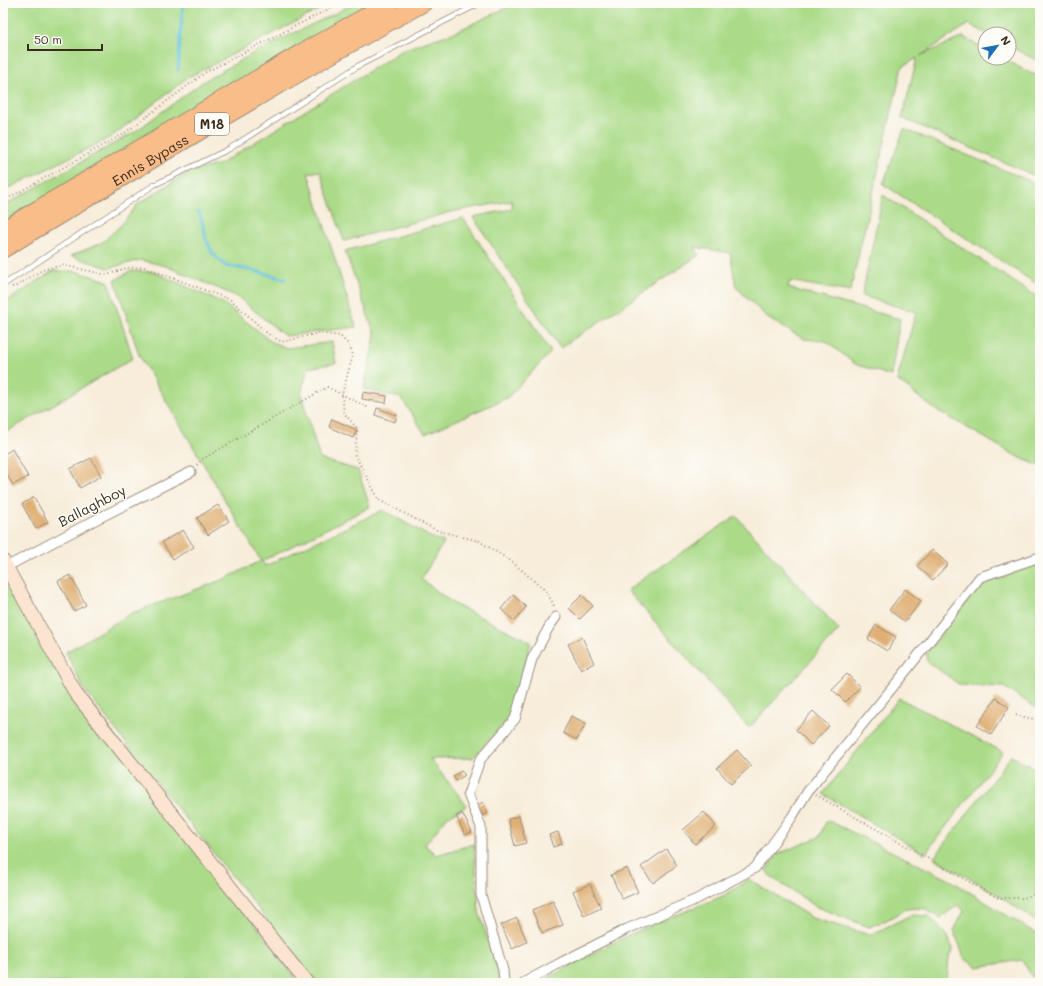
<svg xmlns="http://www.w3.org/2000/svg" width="1043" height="986" font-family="Mali,sans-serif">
<rect width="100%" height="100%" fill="#fdfcf7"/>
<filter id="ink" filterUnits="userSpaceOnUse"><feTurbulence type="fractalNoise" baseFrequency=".025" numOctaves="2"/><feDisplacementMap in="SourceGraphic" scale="8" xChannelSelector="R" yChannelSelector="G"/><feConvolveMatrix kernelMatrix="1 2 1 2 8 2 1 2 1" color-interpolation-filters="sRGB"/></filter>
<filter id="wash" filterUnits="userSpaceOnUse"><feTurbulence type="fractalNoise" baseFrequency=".012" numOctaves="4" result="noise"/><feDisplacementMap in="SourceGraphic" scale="16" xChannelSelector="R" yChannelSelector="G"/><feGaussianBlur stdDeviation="0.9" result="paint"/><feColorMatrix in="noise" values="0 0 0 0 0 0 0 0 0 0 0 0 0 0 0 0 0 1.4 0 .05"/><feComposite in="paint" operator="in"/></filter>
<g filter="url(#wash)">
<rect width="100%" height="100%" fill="#f7edda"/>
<path fill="#abdb89" stroke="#738254" d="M 3,3 L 330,3 L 330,4 L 187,78 L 111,137 L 3,191 Z
M 354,3 L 396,3 L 3,223 L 3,206 L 136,131 L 204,81 L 257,51 L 338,12 Z
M 517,3 L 1040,3 L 1040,62 L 1009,46 L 1009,34 L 987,34 L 969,24 L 920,56 L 963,37 L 985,49 L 985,58 L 1002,58 L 1030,73 L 1040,76 L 1040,178 L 902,118 L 917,58 L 902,67 L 850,292 L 790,281 L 788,288 L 900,319 L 891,376 L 855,364 L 826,341 L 804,339 L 769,319 L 736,287 L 730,253 L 695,247 L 699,255 L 560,348 L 473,217 L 512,209 L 512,201 L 455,211 L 344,241 L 320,171 L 308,173 L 356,327 L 285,336 L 238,297 L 166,266 L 141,260 L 109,268 L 71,256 L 103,242 L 122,224 L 138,204 L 189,172 L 220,164 L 404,49 L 453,33 Z
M 904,129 L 1040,185 L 1040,286 L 883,184 Z
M 883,195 L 1040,299 L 1040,466 L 1018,457 L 933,408 L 897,380 L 916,312 L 862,296 Z
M 463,218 L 551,352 L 507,398 L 425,434 L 401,398 L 364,389 L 375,335 L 345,251 Z
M 53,271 L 75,271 L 108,281 L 133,358 L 3,434 L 3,304 Z
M 131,271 L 154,272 L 223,303 L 272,342 L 287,348 L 332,342 L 336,363 L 308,368 L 301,394 L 320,459 L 358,470 L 370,507 L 262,561 L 265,566 L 383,510 L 430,537 L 444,542 L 421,579 L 454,604 L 531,642 L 512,715 L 473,758 L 430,759 L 467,806 L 447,817 L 425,845 L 436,855 L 474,844 L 479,912 L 499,973 L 498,983 L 318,983 L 158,784 L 83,688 L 66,652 L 132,613 L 222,580 L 261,561 L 139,355 L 115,280 Z
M 736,516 L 839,630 L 749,728 L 627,590 Z
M 1040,563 L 1040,710 L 1004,687 L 960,685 L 927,661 L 926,654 L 971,596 L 982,585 Z
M 3,576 L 10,585 L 29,621 L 299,983 L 3,983 Z
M 899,698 L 1003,752 L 925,854 L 823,794 Z
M 1011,756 L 1040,771 L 1040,924 L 992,891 L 934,858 Z
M 827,820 L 950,880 L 1040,936 L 1040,983 L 1036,983 L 1022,960 L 977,967 L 964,958 L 954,930 L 964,911 L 958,905 L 940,918 L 923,908 L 906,909 L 883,922 L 869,927 L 817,907 L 774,879 L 766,871 L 778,854 L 819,837 Z
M 749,879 L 812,918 L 870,935 L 911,915 L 929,916 L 948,936 L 953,951 L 949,957 L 947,983 L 538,983 L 628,935 L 725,895 Z"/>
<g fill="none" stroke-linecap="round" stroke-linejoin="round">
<path stroke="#63c0e1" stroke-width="3" d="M 178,70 L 183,3
M 198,212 L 200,214 L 206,239 L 212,253 L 226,266 L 247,269 L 285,279"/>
</g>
<g id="blocks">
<path fill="#dfaf73" d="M 363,392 L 387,396 L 386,403 L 362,399 Z
M 377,408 L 397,415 L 395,422 L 375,415 Z
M 332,419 L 357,430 L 353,438 L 329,427 Z
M 12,449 L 28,477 L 13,485 L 3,468 L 3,455 Z
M 91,458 L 101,476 L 80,488 L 70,469 Z
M 34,497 L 48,522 L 36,529 L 22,504 Z
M 218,505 L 229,521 L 208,535 L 197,518 Z
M 183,530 L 194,547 L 173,559 L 162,542 Z
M 932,550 L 948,564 L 933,580 L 917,566 Z
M 70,575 L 86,605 L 74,611 L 58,581 Z
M 905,589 L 921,601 L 905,622 L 889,610 Z
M 513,595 L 526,607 L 514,621 L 501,609 Z
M 582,595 L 593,606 L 580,619 L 569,608 Z
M 876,625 L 896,637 L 887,651 L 868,639 Z
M 582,637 L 594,663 L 581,670 L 568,644 Z
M 847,674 L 860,687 L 845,702 L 832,689 Z
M 996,698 L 1009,707 L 991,735 L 977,726 Z
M 813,711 L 829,726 L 811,745 L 796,730 Z
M 571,716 L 586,723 L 577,740 L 563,733 Z
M 737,750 L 751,766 L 731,784 L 717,768 Z
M 461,771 L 465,775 L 456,781 L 453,776 Z
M 483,802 L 488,813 L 483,816 L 477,806 Z
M 704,812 L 716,826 L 695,844 L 683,830 Z
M 462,813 L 472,832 L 465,835 L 456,816 Z
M 519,816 L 526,843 L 515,846 L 508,819 Z
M 558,832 L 562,844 L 553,847 L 549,835 Z
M 666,849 L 677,865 L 653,883 L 641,867 Z
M 627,868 L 638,892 L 622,899 L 611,875 Z
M 590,884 L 601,908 L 584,916 L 573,891 Z
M 553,901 L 563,925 L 542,933 L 532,910 Z
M 517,918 L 527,942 L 512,949 L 501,925 Z"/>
</g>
</g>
<g filter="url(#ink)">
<use href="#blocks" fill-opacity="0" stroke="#998c7c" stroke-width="1"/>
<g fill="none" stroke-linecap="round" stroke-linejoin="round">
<defs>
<path id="service" d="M 3,285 L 154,185 L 229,149 L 358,66 L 480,3"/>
<path id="minor" d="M 6,567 L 97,519 L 191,472
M 504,983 L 503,970 L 481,895 L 481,827 L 468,794 L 480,760 L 515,719 L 532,659 L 549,627 L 556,617
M 523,983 L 560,963 L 627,929 L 697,899 L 755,868 L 792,817 L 808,791 L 906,671 L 980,577 L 1040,557"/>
<path id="secondary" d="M 3,561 L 76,694 L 307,983"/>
<g id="motorway">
<path d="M 3,230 L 301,53 L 390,3"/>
<path id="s1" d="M 3,249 C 142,165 281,81 423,3"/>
</g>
</defs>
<use href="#service" stroke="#998c7c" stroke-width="6"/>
<use href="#minor" stroke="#998c7c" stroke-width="11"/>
<use href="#secondary" stroke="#998c7c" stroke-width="15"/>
<use href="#motorway" stroke="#998c7c" stroke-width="19"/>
<path stroke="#998c7c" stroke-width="2" stroke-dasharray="1 3" stroke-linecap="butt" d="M 3,201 L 122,135 L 206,72 L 340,3
M 12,287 L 15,287 L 42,270 L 63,265 L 107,275 L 126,268 L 144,267 L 231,300 L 268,334 L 282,342 L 318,333 L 340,336 L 348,344 L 353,355 L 342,394 L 344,413 L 357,428 L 355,455 L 379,500 L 438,531 L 479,541 L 511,561 L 547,592 L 555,608
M 197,465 L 201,460 L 327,387 L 369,408
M 1016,715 L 1038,720 L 1040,722
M 816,795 L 998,898 L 1024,898 L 1040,892"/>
<use href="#service" stroke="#fff" stroke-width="4.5"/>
<use href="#minor" stroke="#fff" stroke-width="9"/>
<use href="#secondary" stroke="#fce5d0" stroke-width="13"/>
<use href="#motorway" stroke="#f8bd89" stroke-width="17"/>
</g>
</g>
<g text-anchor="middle" stroke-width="3" stroke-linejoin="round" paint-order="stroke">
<rect fill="#fdfcf7" stroke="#75695f" stroke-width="1" x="195" y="113" width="34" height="22" rx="3"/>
<g font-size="13" font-weight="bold" fill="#3b2a1e">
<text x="212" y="129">M18</text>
</g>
<g font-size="14" fill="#3b2a1e" stroke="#fdfcf7">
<text dy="5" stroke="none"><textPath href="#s1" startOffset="172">Ennis Bypass</textPath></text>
<text transform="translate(92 506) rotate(-27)" y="5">Ballaghboy</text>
</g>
</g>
<rect width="1043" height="986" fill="none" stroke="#fdfcf7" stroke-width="16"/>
<g transform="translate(997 46) rotate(58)"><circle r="19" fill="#fdfcf7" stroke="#afa8a0"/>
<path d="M0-3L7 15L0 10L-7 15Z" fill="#1f6fb2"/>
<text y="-6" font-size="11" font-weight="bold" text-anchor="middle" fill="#3b2a1e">N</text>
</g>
<path d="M28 44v6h74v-6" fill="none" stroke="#3b2a1e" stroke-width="2"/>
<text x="34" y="44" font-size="12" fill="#3b2a1e" stroke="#fdfcf7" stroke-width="3" paint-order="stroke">50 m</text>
</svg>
